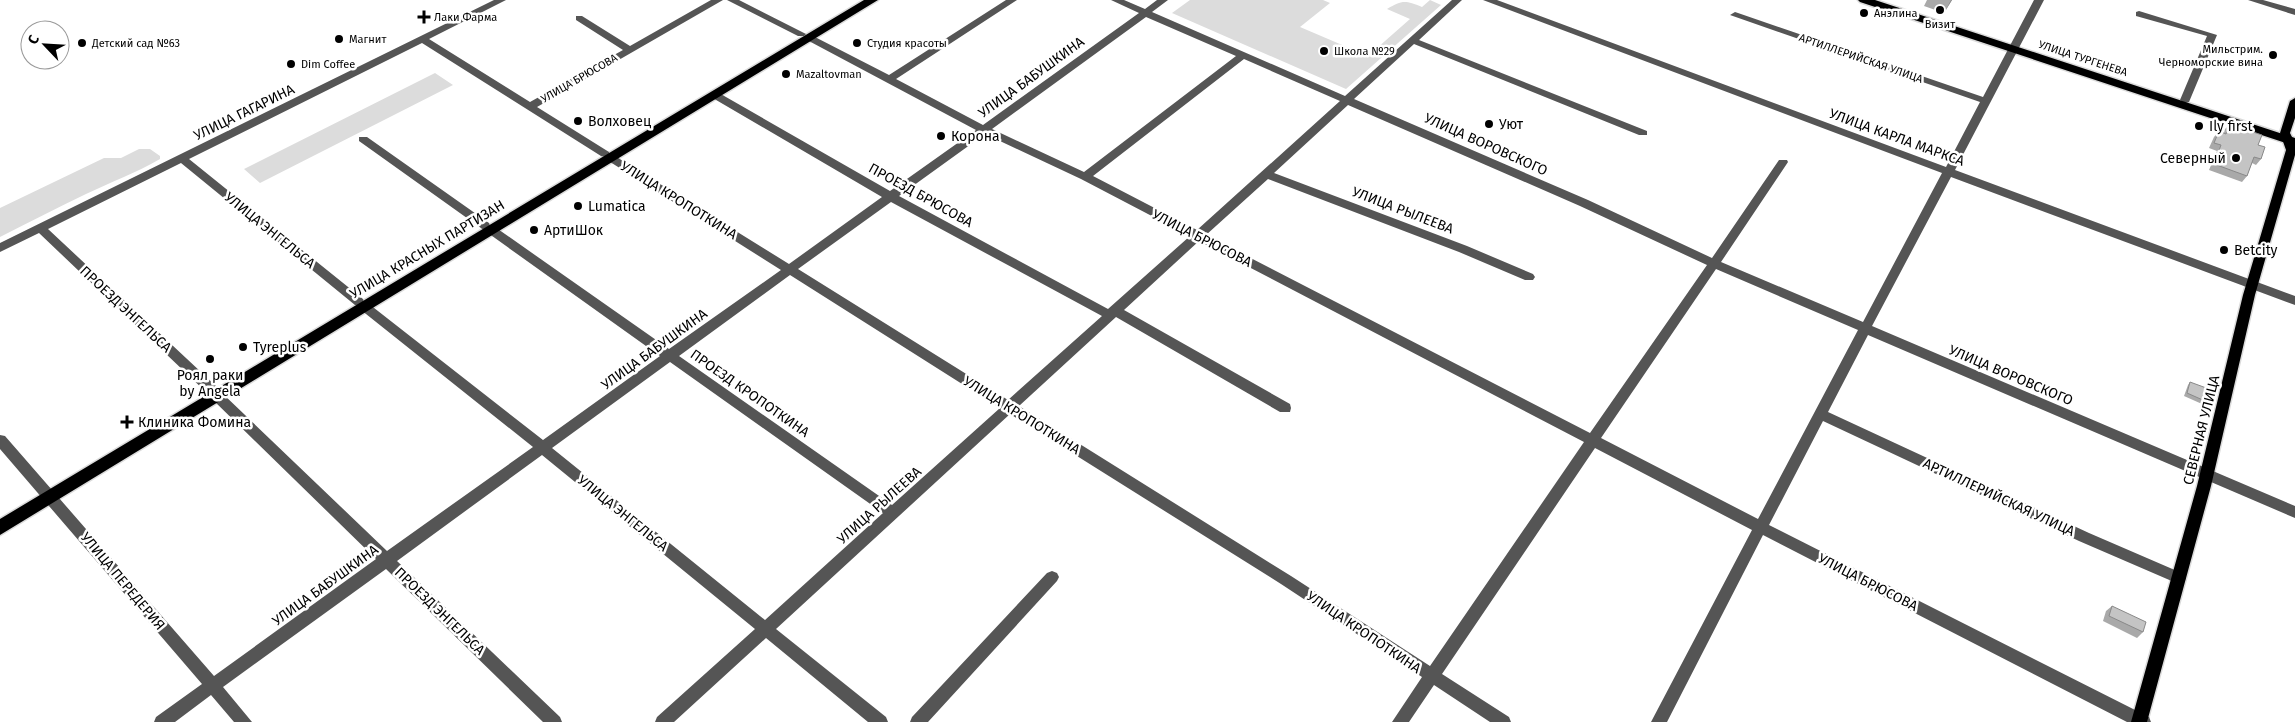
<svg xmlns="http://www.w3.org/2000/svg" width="2295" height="722" font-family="'Fira Sans',sans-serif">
<rect width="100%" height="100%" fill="#fff"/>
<path fill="#dcdcdc" d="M 1190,0 L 1323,0 L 1330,3 L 1300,27 L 1368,56 L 1410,19 L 1387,9 C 1402,0 1405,0 1422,7 L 1430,0 L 1441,5 L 1346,89 L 1172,13 Z
M 435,73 L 453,85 L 260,183 L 244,169 Z
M 139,149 L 150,149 L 160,156 L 160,159 C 136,173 111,182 86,194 C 57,208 29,222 0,237 L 0,208 L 104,158 L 121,158 Z"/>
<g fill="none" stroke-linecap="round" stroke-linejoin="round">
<defs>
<path id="major" d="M 2295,98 L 2295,118 L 2290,133 L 2295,143 L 2295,155 L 2255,295 L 2211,486 L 2147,722 L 2131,722 L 2197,486 L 2243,295 L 2286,150 L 2280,133 L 2290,101 Z"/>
<path id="highway" d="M 864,0 L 878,0 L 0,535 L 0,519 Z
M 1858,0 L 1875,0 L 2295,138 L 2295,146 L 1860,2 Z"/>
</defs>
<use href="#major" stroke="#dbdbdb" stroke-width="3"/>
<use href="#highway" stroke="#dbdbdb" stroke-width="3"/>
<path fill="#555" fill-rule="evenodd" d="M 494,0 L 506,0 L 429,39 L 530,102 L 623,50 L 576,20 L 576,16 L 582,16 L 630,46 L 711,0 L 723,0 L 537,107 L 609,152 L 610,155 L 615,156 L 789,264 L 882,197 L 711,97 L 711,93 L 719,93 L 890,191 L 976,130 L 807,40 L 807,36 L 813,36 L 889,75 L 1006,0 L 1017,0 L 896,79 L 983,125 L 1139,13 L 1111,0 L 1124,0 L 1145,9 L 1157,0 L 1168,0 L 1152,12 L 1345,96 L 1452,0 L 1462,0 L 1419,40 L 1647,131 L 1647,135 L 1639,135 L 1414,44 L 1354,99 L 1588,200 L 1712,258 L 1779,160 L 1787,160 L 1788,162 L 1721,262 L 1863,322 L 1942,173 L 1483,0 L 1497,0 L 1946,167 L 1980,102 L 1730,15 L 1735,12 L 1738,13 L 1983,97 L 2034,0 L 2044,0 L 1955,170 L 2295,296 L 2295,305 L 1951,177 L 1872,326 L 2295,506 L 2295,518 L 1868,335 L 1828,412 L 2089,533 L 2184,574 L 2186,578 L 2184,582 L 2179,584 L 2174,582 L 2079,541 L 1823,421 L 1769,525 L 2149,717 L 2151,722 L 2127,722 L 1763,535 L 1667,722 L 1651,722 L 1752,530 L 1595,448 L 1442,674 L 1509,717 L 1511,722 L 1490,722 L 1434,685 L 1409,722 L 1392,722 L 1422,677 L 1281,584 L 1010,414 L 776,629 L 886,717 L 888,722 L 868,722 L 766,638 L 674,722 L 655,722 L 657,717 L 755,629 L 542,455 L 397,561 L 560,717 L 562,722 L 543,722 L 386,569 L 223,687 L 252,722 L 234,722 L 211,695 L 175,722 L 154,722 L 156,717 L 202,684 L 0,449 L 0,435 L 5,436 L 214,676 L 376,559 L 212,399 L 211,395 L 207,393 L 39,233 L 0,252 L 0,243 ZM 1146,17 L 1236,56 L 1084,172 L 992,129 ZM 422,43 L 601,156 L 606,157 L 607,160 L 781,270 L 669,349 L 495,227 L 490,226 L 489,223 L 367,137 L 359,137 L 359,141 L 660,356 L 543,440 L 369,304 L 364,303 L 363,299 L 189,159 ZM 1244,59 L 1340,101 L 1197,230 L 1093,176 ZM 1348,105 L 1580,206 L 1707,265 L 1590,433 L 1206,235 L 1268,179 L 1459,252 L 1525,280 L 1533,280 L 1535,277 L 1533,274 L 1467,246 L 1274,173 ZM 985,134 L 1081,179 L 1190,236 L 1108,309 L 899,196 ZM 181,163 L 355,305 L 360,306 L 361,310 L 533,447 L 387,551 L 222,393 L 218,391 L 217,387 L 48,229 ZM 891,202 L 1102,316 L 1008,400 L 798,269 ZM 1199,241 L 1584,442 L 1430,666 L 1291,576 L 1019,406 L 1116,317 L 1280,412 L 1290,412 L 1291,408 L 1290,404 L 1124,310 ZM 1716,269 L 1858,330 L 1758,519 L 1601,438 ZM 790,275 L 1000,408 L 892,505 L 679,356 ZM 670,362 L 883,513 L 765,620 L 552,448 Z
M 727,0 L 739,0 L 806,34 L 804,36 L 798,36 Z
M 2248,0 L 2263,0 L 2295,9 L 2295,15 Z
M 2139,11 L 2217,35 L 2189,102 L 2185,103 L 2180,100 L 2207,36 L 2136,16 L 2136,12 Z
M 1052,571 L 1057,573 L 1059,577 L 1057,581 L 928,722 L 910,722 L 912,717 L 1047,573 Z"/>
<use href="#major" fill="#000" fill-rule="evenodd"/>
<use href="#highway" fill="#000" fill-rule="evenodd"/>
</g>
<path fill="#a9a9a9" d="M 1927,0 L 1952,0 L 1944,13 L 1924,6 Z
M 2230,124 L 2258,145 L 2261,159 L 2256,165 L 2252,163 L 2247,176 L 2242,182 L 2209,170 L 2217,151 L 2209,148 L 2214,137 L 2219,131 L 2224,133 L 2225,129 Z
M 2190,382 L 2205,401 L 2202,404 L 2184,396 L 2188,385 Z
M 2112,606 L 2143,632 L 2137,638 L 2103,621 L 2106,611 Z"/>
<path fill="#898989" d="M 1951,0 L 1952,0 L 1944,13 Z"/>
<path fill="#c4c4c4" stroke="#898989" d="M 2230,124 L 2262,135 L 2258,145 L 2265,147 L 2261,159 L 2254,157 L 2247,176 L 2214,164 L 2221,145 L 2214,143 L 2219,131 L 2226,134 Z
M 2190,382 L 2209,389 L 2205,401 L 2187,393 Z
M 2112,606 L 2146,622 L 2143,632 L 2109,616 Z"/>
<g fill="#000" stroke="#fff" stroke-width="2">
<circle cx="1940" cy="10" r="5"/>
<circle cx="1864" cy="13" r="5"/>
<path d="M421.5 9.5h5v5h5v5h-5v5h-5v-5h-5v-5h5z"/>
<circle cx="339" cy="39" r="5"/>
<circle cx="82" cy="43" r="5"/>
<circle cx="857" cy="43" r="5"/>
<circle cx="1324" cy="51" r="5"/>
<circle cx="2273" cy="55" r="5"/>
<circle cx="291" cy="64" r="5"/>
<circle cx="786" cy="74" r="5"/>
<circle cx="578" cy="121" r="5"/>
<circle cx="1489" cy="124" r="5"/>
<circle cx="2199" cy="126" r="5"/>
<circle cx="941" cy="136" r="5"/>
<circle cx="2236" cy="158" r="5"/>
<circle cx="578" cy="206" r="5"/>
<circle cx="534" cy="230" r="5"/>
<circle cx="2224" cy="250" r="5"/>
<circle cx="243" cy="347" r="5"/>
<circle cx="210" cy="359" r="5"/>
<path d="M124.5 414.5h5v5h5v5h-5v5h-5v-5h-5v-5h5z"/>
</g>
<g text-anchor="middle" stroke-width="5" stroke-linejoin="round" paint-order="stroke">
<g font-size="11" fill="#000" stroke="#fff" text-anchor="start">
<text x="1874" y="17">Анэлина</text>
<text x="434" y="21">Лаки Фарма</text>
<text x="1940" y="28" text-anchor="middle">Визит</text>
<text x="349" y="43">Магнит</text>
<text x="92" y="47">Детский сад №63</text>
<text x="867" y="47">Студия красоты</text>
<text x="2263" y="53" text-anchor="end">Мильстрим.<tspan x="2263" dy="13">Черноморские вина</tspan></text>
<text x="1334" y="55">Школа №29</text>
<text x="301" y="68">Dim Coffee</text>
<text x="796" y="78">Mazaltovman</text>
</g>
<g font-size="11" fill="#000" stroke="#fff">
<text transform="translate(1861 58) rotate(19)" y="4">АРТИЛЛЕРИЙСКАЯ УЛИЦА</text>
<text transform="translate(2083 58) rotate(18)" y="4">УЛИЦА ТУРГЕНЕВА</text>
<text transform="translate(579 78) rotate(-30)" y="4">УЛИЦА БРЮСОВА</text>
</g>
<g font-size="14" fill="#000" stroke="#fff">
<text transform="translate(1031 77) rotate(-36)" y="5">УЛИЦА БАБУШКИНА</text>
<text transform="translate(244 112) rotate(-26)" y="5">УЛИЦА ГАГАРИНА</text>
<text transform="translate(1897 137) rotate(20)" y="5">УЛИЦА КАРЛА МАРКСА</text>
<text transform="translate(1486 144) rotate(24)" y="5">УЛИЦА ВОРОВСКОГО</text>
<text transform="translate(921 195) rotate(29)" y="5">ПРОЕЗД БРЮСОВА</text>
<text transform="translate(679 200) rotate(32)" y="5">УЛИЦА КРОПОТКИНА</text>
<text transform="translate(1403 210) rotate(21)" y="5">УЛИЦА РЫЛЕЕВА</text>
<text transform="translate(270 230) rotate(39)" y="5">УЛИЦА ЭНГЕЛЬСА</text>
<text transform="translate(1202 238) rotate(27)" y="5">УЛИЦА БРЮСОВА</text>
<text transform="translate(427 249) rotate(-31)" y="5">УЛИЦА КРАСНЫХ ПАРТИЗАН</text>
<text transform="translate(126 309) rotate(43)" y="5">ПРОЕЗД ЭНГЕЛЬСА</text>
<text transform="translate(654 349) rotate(-36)" y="5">УЛИЦА БАБУШКИНА</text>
<text transform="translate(2011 375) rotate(23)" y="5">УЛИЦА ВОРОВСКОГО</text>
<text transform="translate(750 393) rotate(35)" y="5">ПРОЕЗД КРОПОТКИНА</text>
<text transform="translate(1022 415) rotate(32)" y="5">УЛИЦА КРОПОТКИНА</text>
<text transform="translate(2201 430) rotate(-76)" y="5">СЕВЕРНАЯ УЛИЦА</text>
<text transform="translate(1999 497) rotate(25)" y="5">АРТИЛЛЕРИЙСКАЯ УЛИЦА</text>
<text transform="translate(879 505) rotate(-42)" y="5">УЛИЦА РЫЛЕЕВА</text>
<text transform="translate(623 513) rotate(39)" y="5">УЛИЦА ЭНГЕЛЬСА</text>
<text transform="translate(123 581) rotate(50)" y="5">УЛИЦА ПЕРЕДЕРИЯ</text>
<text transform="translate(1868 582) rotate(27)" y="5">УЛИЦА БРЮСОВА</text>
<text transform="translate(325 585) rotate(-36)" y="5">УЛИЦА БАБУШКИНА</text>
<text transform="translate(440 611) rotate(44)" y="5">ПРОЕЗД ЭНГЕЛЬСА</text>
<text transform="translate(1364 632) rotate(34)" y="5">УЛИЦА КРОПОТКИНА</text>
</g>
<g font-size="14" fill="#000" stroke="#fff" text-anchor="start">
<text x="588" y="126">Волховец</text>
<text x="1499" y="129">Уют</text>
<text x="2209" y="131">Ily first</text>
<text x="951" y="141">Корона</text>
<text x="2226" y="163" text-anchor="end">Северный</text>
<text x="588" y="211">Lumatica</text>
<text x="544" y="235">АртиШок</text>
<text x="2234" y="255">Betcity</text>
<text x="253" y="352">Tyreplus</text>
<text x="210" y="380" text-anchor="middle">Роял раки<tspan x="210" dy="16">by Angela</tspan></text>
<text x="138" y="427">Клиника Фомина</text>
</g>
</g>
<g transform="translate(45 45) rotate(295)"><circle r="24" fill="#ffffff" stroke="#999999"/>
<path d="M0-4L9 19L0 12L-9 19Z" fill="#000000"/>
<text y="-8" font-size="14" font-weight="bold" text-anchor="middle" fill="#000000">С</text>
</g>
</svg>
